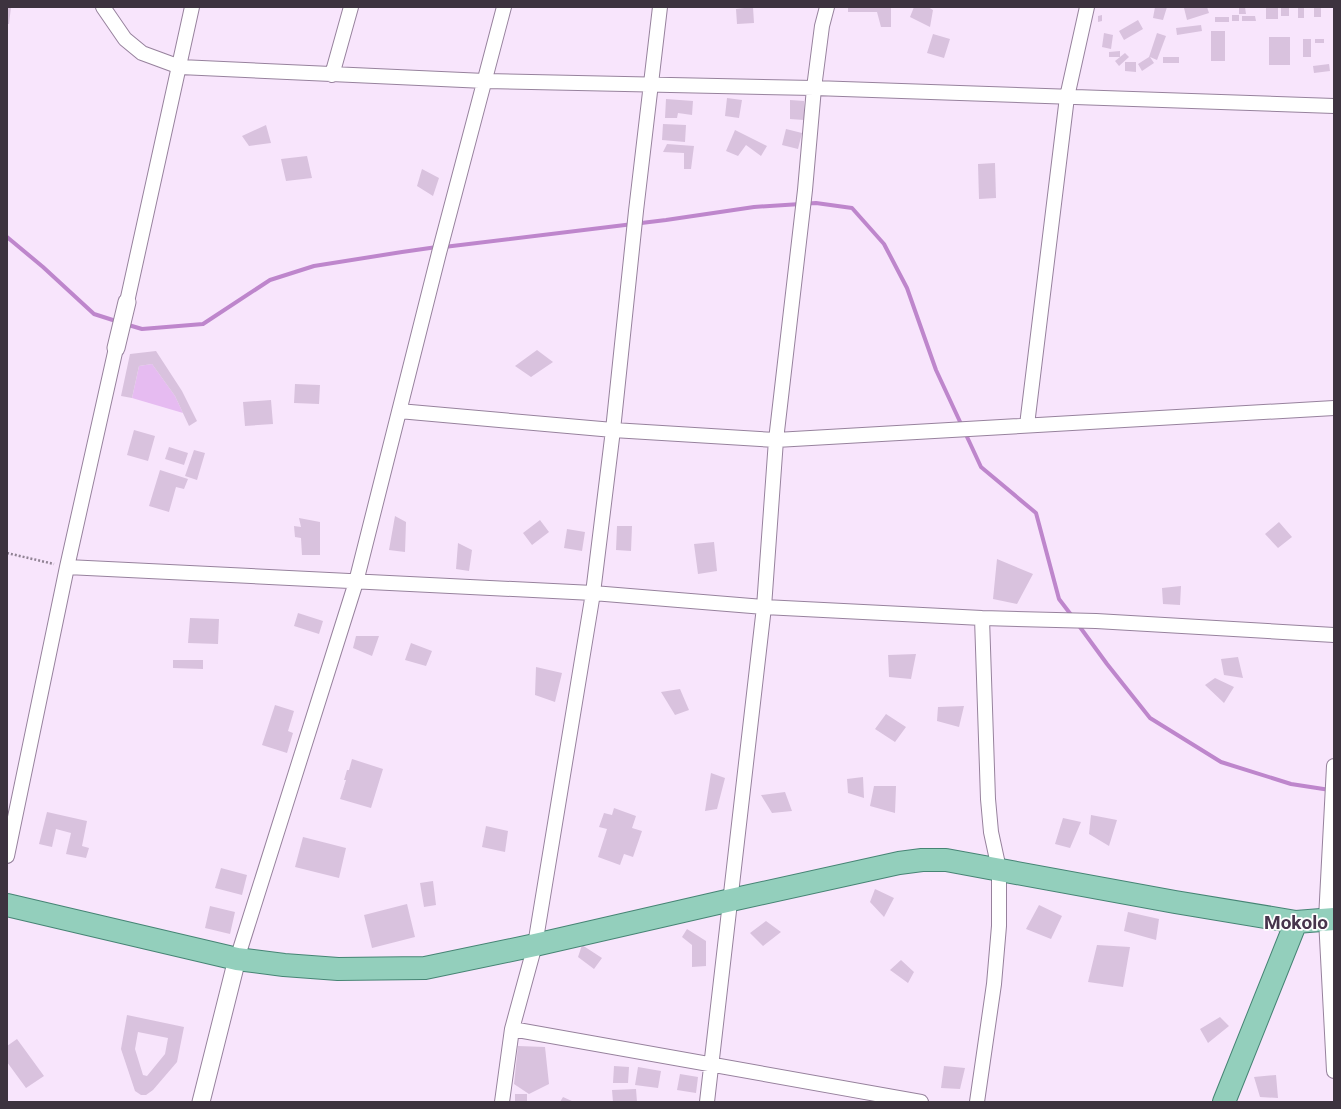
<svg xmlns="http://www.w3.org/2000/svg" width="1341" height="1109" font-family="Roboto,sans-serif">
<rect width="100%" height="100%" fill="#f8e5fc"/>
<path fill="#e6bbf1" d="M 152,364 L 175,396 L 183,413 L 132,398 L 139,366 Z"/>
<g fill="none" stroke-linecap="round" stroke-linejoin="round">
<path stroke="#be86cc" stroke-width="4" d="M 7,237 L 43,267 L 94,314 L 119,322
M 444,247 L 666,220 L 754,207 L 816,203 L 852,208 L 884,244 L 907,288 L 936,370 L 981,467 L 1036,513 L 1059,599 L 1072,616
M 125,324 L 142,329 L 203,324 L 270,280 L 314,266 L 402,252 L 437,247
M 1077,623 L 1107,664 L 1150,718 L 1221,762 L 1291,784 L 1330,790"/>
</g>
<path fill="#d9c2de" fill-rule="evenodd" d="M 7,7 L 11,7 L 9,24 L 7,24 Z
M 753,7 L 754,23 L 737,24 L 736,9 Z
M 848,7 L 891,7 L 891,27 L 881,27 L 877,12 L 848,12 Z
M 914,7 L 928,7 L 933,10 L 930,27 L 910,17 Z
M 1155,7 L 1167,7 L 1163,20 L 1153,18 Z
M 1188,7 L 1207,7 L 1209,13 L 1187,20 L 1184,8 Z
M 1239,7 L 1245,7 L 1246,14 L 1239,14 Z
M 1266,7 L 1278,7 L 1278,19 L 1266,19 Z
M 1281,7 L 1289,7 L 1289,16 L 1281,16 Z
M 1298,7 L 1304,7 L 1304,18 L 1298,18 Z
M 1314,7 L 1321,7 L 1321,17 L 1314,17 Z
M 1102,15 L 1102,21 L 1098,22 L 1098,16 Z
M 1232,15 L 1239,15 L 1239,21 L 1232,21 Z
M 1242,16 L 1255,16 L 1256,21 L 1242,21 Z
M 1215,17 L 1229,17 L 1229,22 L 1215,22 Z
M 1138,20 L 1143,29 L 1124,40 L 1119,31 Z
M 1201,25 L 1202,31 L 1177,35 L 1176,28 Z
M 1211,31 L 1225,31 L 1225,61 L 1211,61 Z
M 1104,33 L 1113,35 L 1111,49 L 1102,47 Z
M 1157,33 L 1166,36 L 1157,60 L 1150,57 L 1154,63 L 1142,71 L 1138,64 L 1149,57 Z
M 933,34 L 950,39 L 944,58 L 927,53 Z
M 1269,37 L 1290,37 L 1290,65 L 1269,65 Z
M 1303,39 L 1311,39 L 1311,57 L 1303,57 Z
M 1315,39 L 1324,39 L 1324,43 L 1315,43 Z
M 1120,51 L 1120,57 L 1109,57 L 1109,52 Z
M 1125,53 L 1129,57 L 1119,66 L 1115,61 Z
M 1163,57 L 1179,57 L 1179,63 L 1163,63 Z
M 1125,62 L 1136,62 L 1136,72 L 1125,71 Z
M 1329,64 L 1330,71 L 1314,73 L 1313,66 Z
M 727,98 L 742,100 L 739,118 L 725,116 Z
M 666,99 L 693,101 L 692,115 L 678,113 L 677,118 L 665,118 Z
M 790,100 L 804,101 L 804,120 L 790,119 Z
M 663,124 L 686,125 L 685,142 L 662,140 Z
M 266,125 L 271,143 L 249,146 L 242,136 Z
M 786,129 L 802,133 L 798,149 L 782,145 Z
M 735,130 L 767,146 L 761,156 L 746,145 L 738,156 L 726,151 Z
M 667,144 L 694,146 L 691,169 L 684,169 L 684,153 L 663,152 Z
M 307,156 L 312,178 L 286,181 L 281,159 Z
M 995,163 L 996,198 L 979,199 L 978,164 Z
M 422,169 L 439,178 L 433,196 L 417,186 Z
M 537,350 L 553,362 L 531,377 L 515,366 Z
M 156,351 L 182,391 L 197,421 L 189,426 L 175,396 L 152,364 L 139,366 L 132,398 L 121,396 L 130,354 Z
M 295,384 L 320,385 L 319,404 L 294,403 Z
M 271,400 L 273,424 L 245,426 L 243,402 Z
M 134,430 L 155,436 L 148,461 L 127,455 Z
M 169,447 L 188,453 L 184,465 L 165,459 Z
M 194,450 L 205,453 L 197,480 L 185,476 Z
M 160,470 L 188,479 L 184,489 L 176,487 L 169,512 L 149,506 Z
M 395,516 L 406,522 L 405,552 L 389,550 Z
M 299,518 L 320,522 L 320,555 L 302,555 L 301,538 L 295,537 L 294,526 L 301,527 Z
M 540,520 L 549,532 L 532,545 L 523,533 Z
M 1279,522 L 1292,537 L 1278,548 L 1265,534 Z
M 617,526 L 632,526 L 631,551 L 616,550 Z
M 567,529 L 585,532 L 582,551 L 564,548 Z
M 714,542 L 717,571 L 698,574 L 694,544 Z
M 458,543 L 472,550 L 469,571 L 456,569 Z
M 997,559 L 1033,574 L 1017,604 L 993,599 Z
M 1181,586 L 1180,605 L 1163,604 L 1162,588 Z
M 298,613 L 323,621 L 319,634 L 294,626 Z
M 190,618 L 219,619 L 218,644 L 188,643 Z
M 356,636 L 379,636 L 372,656 L 353,648 Z
M 411,643 L 432,651 L 426,666 L 405,660 Z
M 916,654 L 911,679 L 889,677 L 888,655 Z
M 1238,657 L 1243,678 L 1224,675 L 1221,659 Z
M 173,660 L 203,660 L 203,669 L 173,668 Z
M 536,667 L 562,673 L 555,702 L 535,695 Z
M 1215,678 L 1234,687 L 1224,703 L 1205,685 Z
M 680,689 L 689,710 L 675,715 L 661,692 Z
M 275,705 L 294,711 L 288,731 L 293,733 L 287,753 L 262,745 Z
M 964,706 L 959,727 L 937,721 L 938,707 Z
M 886,714 L 906,727 L 895,742 L 875,729 Z
M 352,759 L 383,769 L 371,808 L 340,799 L 346,780 L 344,780 L 347,770 L 349,770 Z
M 711,773 L 725,778 L 717,809 L 705,811 Z
M 863,777 L 864,798 L 848,793 L 847,779 Z
M 874,786 L 896,786 L 895,813 L 870,806 Z
M 785,792 L 792,811 L 772,813 L 761,795 Z
M 614,808 L 636,816 L 632,828 L 642,831 L 633,857 L 624,854 L 620,865 L 598,857 L 607,829 L 599,827 L 604,813 L 612,815 Z
M 47,812 L 87,821 L 82,846 L 89,848 L 86,858 L 66,854 L 71,833 L 56,829 L 52,847 L 39,844 Z
M 1091,815 L 1117,820 L 1109,846 L 1089,834 Z
M 1063,818 L 1081,822 L 1070,848 L 1055,844 Z
M 486,826 L 508,831 L 505,852 L 482,847 Z
M 303,837 L 346,848 L 339,878 L 295,867 Z
M 221,868 L 247,875 L 242,895 L 215,888 Z
M 433,881 L 436,905 L 424,907 L 420,883 Z
M 875,889 L 894,898 L 884,917 L 870,902 Z
M 407,904 L 415,937 L 372,948 L 364,915 Z
M 1039,905 L 1062,916 L 1051,939 L 1026,929 Z
M 210,906 L 235,912 L 230,934 L 205,928 Z
M 1128,912 L 1159,919 L 1156,940 L 1124,931 Z
M 766,921 L 781,932 L 763,946 L 750,933 Z
M 687,929 L 706,941 L 706,966 L 692,967 L 692,945 L 682,937 Z
M 582,945 L 602,958 L 594,969 L 578,957 Z
M 1097,945 L 1130,947 L 1123,987 L 1088,982 Z
M 901,960 L 914,972 L 908,983 L 890,970 Z
M 127,1015 L 184,1027 L 177,1062 L 153,1090 L 146,1095 L 141,1095 L 135,1091 L 121,1049 ZM 138,1032 L 168,1038 L 165,1054 L 147,1076 L 143,1075 L 135,1049 Z
M 1220,1017 L 1229,1026 L 1208,1043 L 1200,1029 Z
M 17,1039 L 44,1076 L 26,1088 L 7,1062 L 7,1046 Z
M 518,1046 L 545,1047 L 549,1084 L 529,1094 L 514,1084 Z
M 614,1066 L 629,1067 L 628,1083 L 613,1083 Z
M 944,1066 L 965,1068 L 960,1089 L 941,1088 Z
M 638,1067 L 661,1071 L 658,1088 L 635,1085 Z
M 680,1074 L 698,1077 L 696,1093 L 677,1090 Z
M 1276,1075 L 1278,1098 L 1260,1097 L 1254,1077 Z
M 636,1089 L 637,1102 L 613,1102 L 612,1090 Z
M 515,1094 L 527,1094 L 527,1102 L 515,1102 Z
M 563,1097 L 574,1102 L 560,1102 Z"/>
<g fill="none" stroke-linecap="round" stroke-linejoin="round">
<defs>
<path id="minor" d="M 103,7 L 125,39 L 142,53 L 180,67 L 485,81 L 814,88 L 1334,106
M 332,75 L 351,7
M 127,302 L 192,7
M 399,411 L 613,430 L 776,440 L 1334,408
M 1027,425 L 1067,97 L 1087,7
M 67,567 L 593,593 L 764,607 L 982,618 L 1096,621 L 1334,635
M 1334,766 L 1326,919 L 1334,1071
M 7,856 L 67,567 L 116,348
M 237,959 L 356,582 L 439,253 L 504,7
M 512,1029 L 921,1102
M 502,1102 L 512,1029 L 535,945 L 593,593 L 613,430 L 636,211 L 660,7
M 707,1102 L 764,607 L 776,440 L 805,190 L 814,88 L 822,26 L 827,7
M 977,1102 L 994,984 L 999,926 L 999,869 L 991,832 L 988,799 L 982,618"/>
<path id="tertiary" d="M 116,348 L 127,302
M 201,1102 L 237,959"/>
<path id="primary" d="M 7,905 L 237,959 L 284,965 L 338,969 L 425,968 L 535,945 L 731,900 L 899,863 L 922,860 L 946,860 L 1175,902 L 1296,922 L 1334,919
M 1224,1102 L 1296,922"/>
</defs>
<use href="#minor" stroke="#97829d" stroke-width="16"/>
<use href="#tertiary" stroke="#97829d" stroke-width="19"/>
<use href="#primary" stroke="#468474" stroke-width="24"/>
<path stroke="#918394" stroke-width="2.5" stroke-dasharray="2 2" stroke-linecap="butt" d="M 7,553 L 54,564"/>
<use href="#minor" stroke="#fff" stroke-width="14"/>
<use href="#tertiary" stroke="#fff" stroke-width="17"/>
<use href="#primary" stroke="#93cfbc" stroke-width="22"/>
</g>
<g text-anchor="middle" stroke-width="3.5" stroke-linejoin="round" paint-order="stroke">
<g font-size="19" font-weight="bold" fill="#47344c" stroke="#fff">
<text x="1296" y="929">Mokolo</text>
</g>
</g>
<rect width="1341" height="1109" fill="none" stroke="#3d333f" stroke-width="16"/>
</svg>
